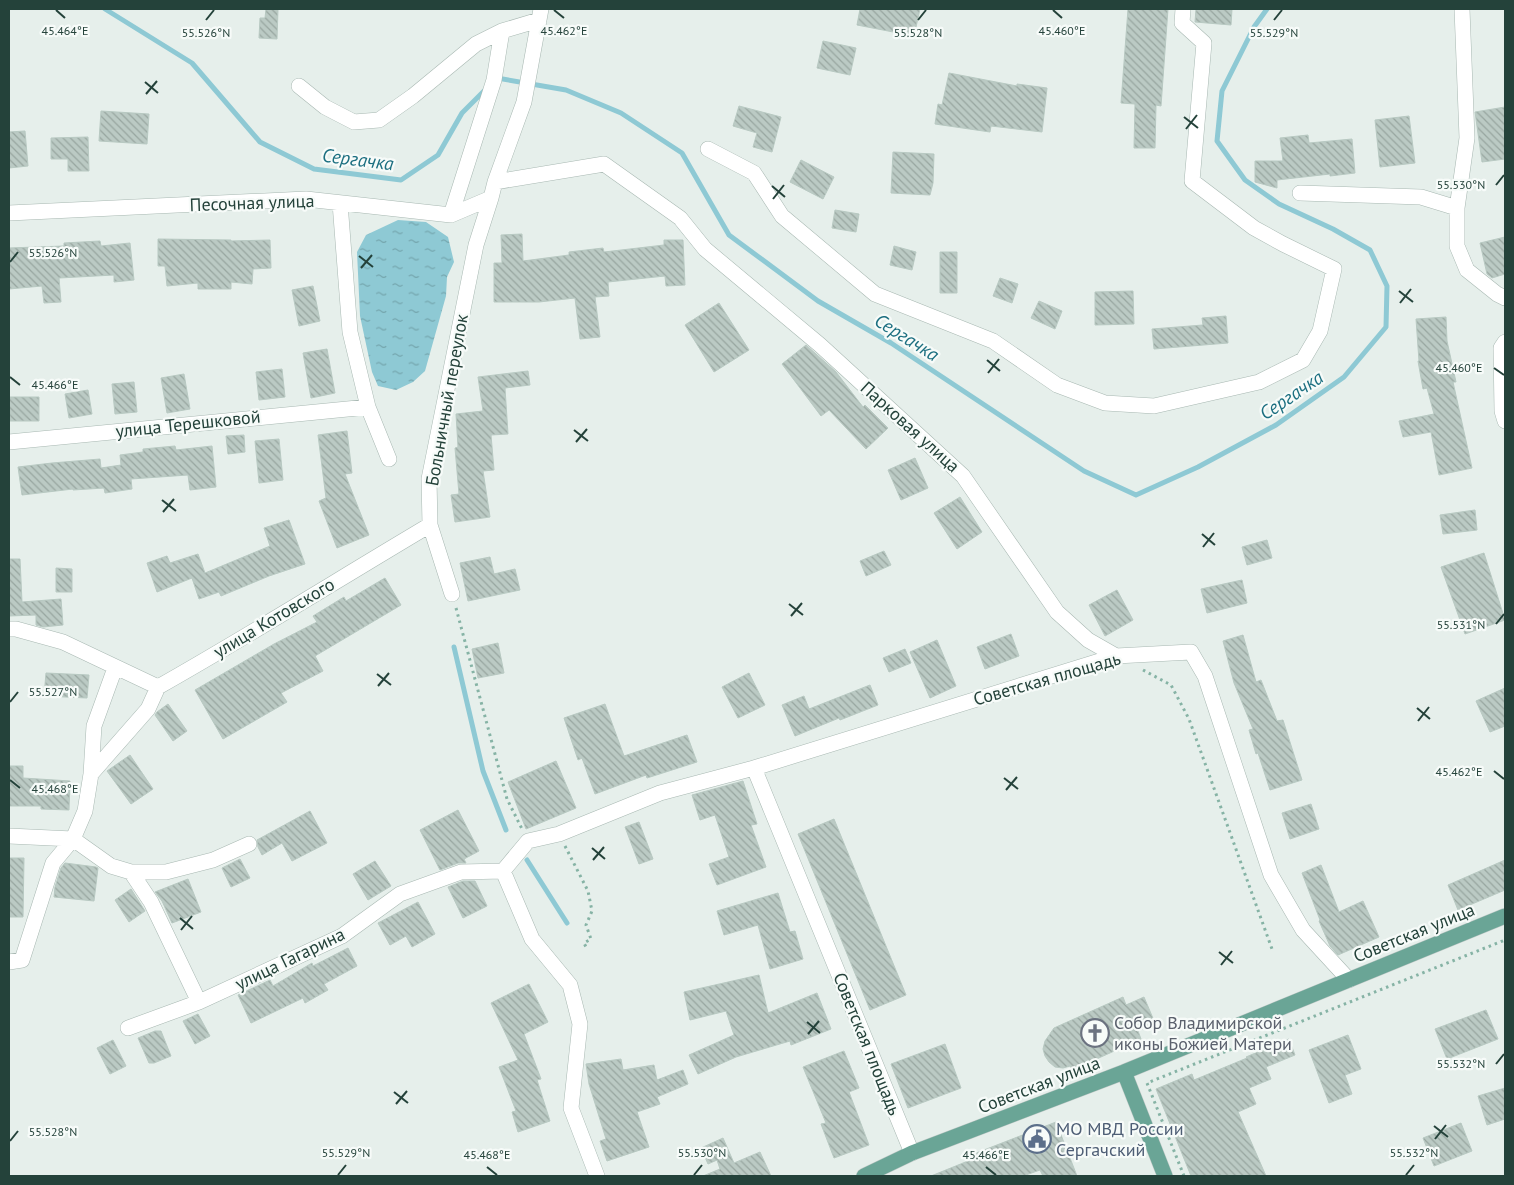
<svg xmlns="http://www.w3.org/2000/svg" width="1514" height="1185" font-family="'PT Sans',sans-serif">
<defs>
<pattern id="water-ripples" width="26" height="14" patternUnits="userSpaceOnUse" patternTransform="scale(1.25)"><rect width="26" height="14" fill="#8ec9d4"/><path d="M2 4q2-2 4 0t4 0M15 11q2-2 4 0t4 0" fill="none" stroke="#74a5ad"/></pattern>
<pattern id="building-back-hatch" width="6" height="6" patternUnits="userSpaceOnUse" patternTransform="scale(1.25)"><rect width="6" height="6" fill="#bbcac4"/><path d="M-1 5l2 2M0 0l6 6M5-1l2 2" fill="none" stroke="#98a6a0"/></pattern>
</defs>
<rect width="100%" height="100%" fill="#e6efeb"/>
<path fill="url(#water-ripples)" d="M 398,220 L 426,222 L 448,237 L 454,262 L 447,277 L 446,296 L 425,371 L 413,382 L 396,390 L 378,386 L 372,372 L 360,316 L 357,252 L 366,235 Z"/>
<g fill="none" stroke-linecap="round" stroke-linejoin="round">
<path stroke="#8ec9d4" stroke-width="5" d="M 105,9 L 192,63 L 260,142 L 314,169 L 401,180 L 438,155 L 462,113 L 486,89
M 497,78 L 566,90 L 621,113 L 682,153 L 729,235 L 818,301 L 891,343 L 1084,471 L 1136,495 L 1198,467 L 1276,425 L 1344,377 L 1386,327 L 1387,286 L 1370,250 L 1333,229 L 1279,204 L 1245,180 L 1217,141 L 1222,91 L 1254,27 L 1267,9
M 454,647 L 483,771 L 506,830
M 527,860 L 567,923"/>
</g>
<path fill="url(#building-back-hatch)" stroke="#b8c9c2" d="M 266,9 L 278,9 L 277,39 L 259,38 L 260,18 L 265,18 Z
M 860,9 L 920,9 L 914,36 L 857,25 Z
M 1128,9 L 1168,9 L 1161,106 L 1156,105 L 1155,148 L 1134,148 L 1135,104 L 1121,103 Z
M 1196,9 L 1232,9 L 1231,25 L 1195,22 Z
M 823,41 L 856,48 L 850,75 L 817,68 Z
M 949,73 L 1017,86 L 1017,84 L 1047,88 L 1042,132 L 991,126 L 990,132 L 935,124 L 938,104 L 942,105 Z
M 739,106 L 781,117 L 772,152 L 753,147 L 757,133 L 733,126 Z
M 1505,107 L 1505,159 L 1482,162 L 1475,112 Z
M 101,111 L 149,114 L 147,144 L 99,141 Z
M 1409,116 L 1415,163 L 1380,167 L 1375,120 Z
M 25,131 L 28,166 L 9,168 L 9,132 Z
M 1308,135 L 1309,143 L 1352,139 L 1355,173 L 1330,176 L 1330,174 L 1277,180 L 1277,188 L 1255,182 L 1255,161 L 1283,161 L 1280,138 Z
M 88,137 L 89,171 L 68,171 L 68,159 L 51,159 L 51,138 Z
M 893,152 L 934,154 L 933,183 L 930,195 L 891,193 Z
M 801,160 L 834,177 L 823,199 L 790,182 Z
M 835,210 L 859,214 L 856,232 L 832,228 Z
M 522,234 L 523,261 L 569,255 L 569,252 L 603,248 L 604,252 L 664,245 L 664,240 L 683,240 L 685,285 L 666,286 L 665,276 L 608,282 L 609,296 L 595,297 L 600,337 L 580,339 L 575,298 L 539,302 L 494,302 L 494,263 L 502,263 L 501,235 Z
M 1505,237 L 1505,274 L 1492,278 L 1487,274 L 1480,243 Z
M 158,239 L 231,240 L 231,241 L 270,240 L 271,268 L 253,269 L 252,284 L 231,282 L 231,289 L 198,289 L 198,283 L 167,286 L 165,266 L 158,266 Z
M 100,241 L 101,246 L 130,243 L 134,280 L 114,282 L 114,275 L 59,278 L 61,302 L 44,303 L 42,286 L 9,289 L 9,248 L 64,246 L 64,243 Z
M 894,246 L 916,252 L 912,270 L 890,265 Z
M 940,252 L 957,252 L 957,293 L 940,293 Z
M 1000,278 L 1018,284 L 1012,303 L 993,296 Z
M 313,286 L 320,321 L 299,326 L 292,290 Z
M 1133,291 L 1134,324 L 1095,325 L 1095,292 Z
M 1039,301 L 1062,311 L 1055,329 L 1031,318 Z
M 719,303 L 749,350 L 714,372 L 685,325 Z
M 1226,316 L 1228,343 L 1154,349 L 1152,329 L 1203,325 L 1202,318 Z
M 1446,317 L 1447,341 L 1456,382 L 1453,382 L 1472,468 L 1439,475 L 1431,432 L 1403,437 L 1399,421 L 1434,414 L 1427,388 L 1423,389 L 1418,361 L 1419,361 L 1416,319 Z
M 806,345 L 836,372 L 863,407 L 865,405 L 888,428 L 866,449 L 829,410 L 821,416 L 782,364 Z
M 327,349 L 335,393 L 311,398 L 303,353 Z
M 282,369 L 285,397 L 259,400 L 256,372 Z
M 528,371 L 530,385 L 505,388 L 508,434 L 491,435 L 494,470 L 483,471 L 490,517 L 455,522 L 451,495 L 459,494 L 455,448 L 458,447 L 456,414 L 483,411 L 478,377 Z
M 184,374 L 190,409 L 167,413 L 161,378 Z
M 134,382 L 137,412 L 115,414 L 112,384 Z
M 88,390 L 92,414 L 69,418 L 65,394 Z
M 9,397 L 39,397 L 39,421 L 10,421 Z
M 347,431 L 352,473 L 345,474 L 369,535 L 337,548 L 319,501 L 326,498 L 318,435 Z
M 244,435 L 245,452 L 228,454 L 226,436 Z
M 279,439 L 283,480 L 259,483 L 255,441 Z
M 175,446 L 176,450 L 212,446 L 216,487 L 190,490 L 188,475 L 131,479 L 132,489 L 105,493 L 104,488 L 73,490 L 73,489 L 22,495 L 18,467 L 52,463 L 100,459 L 101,468 L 121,465 L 120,455 L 143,452 L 143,449 Z
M 915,458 L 928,488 L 901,500 L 888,470 Z
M 960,497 L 982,532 L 957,549 L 934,513 Z
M 1475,510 L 1477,530 L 1443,534 L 1440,515 Z
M 289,520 L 305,564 L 269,576 L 221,596 L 219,592 L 199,599 L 192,578 L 157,592 L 147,563 L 167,556 L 170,563 L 198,554 L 205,573 L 270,546 L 264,528 Z
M 1267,540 L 1272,558 L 1247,565 L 1242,547 Z
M 884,551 L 891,565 L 866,576 L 860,561 Z
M 1484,553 L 1505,620 L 1465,634 L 1441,567 Z
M 490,557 L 494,574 L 515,569 L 520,590 L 468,601 L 460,563 Z
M 9,559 L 20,559 L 22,602 L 61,599 L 63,625 L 43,627 L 36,625 L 36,615 L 9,616 Z
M 56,568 L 72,569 L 72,592 L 56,592 Z
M 385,578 L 401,605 L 315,656 L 323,671 L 281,693 L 287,702 L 223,739 L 195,690 L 274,644 L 317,622 L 313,616 L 344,597 L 346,601 Z
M 1242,580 L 1247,603 L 1207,613 L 1201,589 Z
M 1117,590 L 1133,620 L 1105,636 L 1089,605 Z
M 1011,634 L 1019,656 L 985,669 L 977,647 Z
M 1243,635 L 1256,682 L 1261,680 L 1277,721 L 1283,720 L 1302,780 L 1270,790 L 1258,753 L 1256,754 L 1249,730 L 1253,729 L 1234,683 L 1223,641 Z
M 937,640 L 956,686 L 930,698 L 910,652 Z
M 498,643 L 504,673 L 478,678 L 472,649 Z
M 905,649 L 911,663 L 889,672 L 883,658 Z
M 46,673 L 89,675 L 87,698 L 44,696 Z
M 749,673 L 765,705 L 738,718 L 722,687 Z
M 870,685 L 878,705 L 840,720 L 839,718 L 795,736 L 782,705 L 804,696 L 809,709 Z
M 1505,688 L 1505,726 L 1490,732 L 1476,701 Z
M 168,704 L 187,731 L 173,741 L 155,715 L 157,712 Z
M 605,704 L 624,756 L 687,735 L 697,762 L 647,778 L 646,775 L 595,794 L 582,758 L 578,760 L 564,718 Z
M 130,755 L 153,789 L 131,804 L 107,771 Z
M 556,761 L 576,808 L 526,829 L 508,782 Z
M 9,766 L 23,766 L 23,778 L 70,781 L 69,810 L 41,809 L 41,806 L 9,806 Z
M 743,781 L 757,824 L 751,825 L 766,867 L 717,885 L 709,864 L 729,857 L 715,815 L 700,820 L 692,795 Z
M 1311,804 L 1319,829 L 1290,839 L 1282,813 Z
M 458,810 L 479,851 L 464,859 L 466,863 L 458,863 L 440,870 L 420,830 Z
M 310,811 L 327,843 L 292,861 L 282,843 L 262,855 L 258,847 L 257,840 Z
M 834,819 L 906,995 L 870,1010 L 798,834 Z
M 639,822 L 653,859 L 639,864 L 625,827 Z
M 9,858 L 24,858 L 23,917 L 9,917 Z
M 240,859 L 250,878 L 231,887 L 222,868 Z
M 1505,860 L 1505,890 L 1458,910 L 1448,885 Z
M 375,861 L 391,886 L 368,900 L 353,874 Z
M 65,863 L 96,867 L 98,868 L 94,901 L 54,897 L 55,887 L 61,868 Z
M 1321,865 L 1339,912 L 1363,901 L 1379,937 L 1338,955 L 1330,946 L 1319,921 L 1320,920 L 1302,873 Z
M 188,879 L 201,912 L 172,923 L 162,901 L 155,892 Z
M 463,881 L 475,881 L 487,906 L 463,918 L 448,887 Z
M 131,889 L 145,911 L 129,922 L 115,900 Z
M 778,893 L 790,932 L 795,931 L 803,959 L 770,969 L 758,925 L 724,935 L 717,911 Z
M 418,902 L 435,934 L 412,947 L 406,936 L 390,945 L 378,923 Z
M 348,948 L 357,966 L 324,984 L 328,990 L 305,1003 L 303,998 L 251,1023 L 238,995 L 270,980 L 273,986 L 312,963 L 313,966 Z
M 759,975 L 768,1013 L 817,993 L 831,1029 L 791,1045 L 790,1041 L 736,1057 L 698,1074 L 689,1055 L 734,1035 L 726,1011 L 690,1020 L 684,992 Z
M 529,984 L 548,1022 L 524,1034 L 541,1079 L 537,1080 L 550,1121 L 518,1132 L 512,1112 L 516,1111 L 499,1067 L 518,1060 L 491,1003 Z
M 1123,997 L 1126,1005 L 1144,997 L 1155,1023 L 1138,1031 L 1141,1039 L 1072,1070 L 1070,1066 L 1063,1068 L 1055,1067 L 1049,1062 L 1045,1056 L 1043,1049 L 1045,1041 L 1054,1028 Z
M 1486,1010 L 1498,1039 L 1447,1059 L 1435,1029 Z
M 198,1014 L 210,1036 L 195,1044 L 183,1021 Z
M 155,1031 L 161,1031 L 171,1056 L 154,1063 L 149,1063 L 138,1038 Z
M 1348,1035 L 1361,1069 L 1345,1075 L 1352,1094 L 1329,1103 L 1309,1050 Z
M 1289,1039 L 1295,1055 L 1266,1067 L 1271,1079 L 1249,1088 L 1256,1104 L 1238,1112 L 1266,1176 L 1191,1176 L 1156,1089 L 1192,1074 L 1194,1080 L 1247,1058 L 1246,1057 Z
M 113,1040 L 126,1066 L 110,1074 L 97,1048 Z
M 945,1044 L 961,1088 L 908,1108 L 891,1064 Z
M 844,1051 L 859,1088 L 849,1092 L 869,1145 L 834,1158 L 821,1124 L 826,1123 L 803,1067 Z
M 621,1059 L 623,1070 L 654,1065 L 657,1080 L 683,1070 L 688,1084 L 657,1097 L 660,1104 L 637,1112 L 649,1147 L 607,1161 L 600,1141 L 606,1139 L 589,1084 L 586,1064 Z
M 1505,1088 L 1505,1119 L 1487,1125 L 1478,1096 Z
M 1056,1122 L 1077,1176 L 1043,1176 L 1040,1170 L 1023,1176 L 931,1176 L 968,1161 L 966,1157 Z
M 1461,1123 L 1472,1151 L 1434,1166 L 1423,1138 Z
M 723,1138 L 734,1163 L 760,1152 L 771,1176 L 703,1176 L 720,1169 L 717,1160 L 708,1164 L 701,1148 Z"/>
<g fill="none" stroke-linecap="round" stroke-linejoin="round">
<defs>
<path id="minor" d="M 299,86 L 325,107 L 354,122 L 379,120 L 413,96 L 476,44 L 502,31 L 539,20
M 708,149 L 754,173 L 782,216 L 875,294 L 993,341 L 1057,385 L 1105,403 L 1154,406 L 1259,382 L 1303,360 L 1320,331 L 1334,269 L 1283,244 L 1254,228 L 1192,181 L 1204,43 L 1182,23 L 1183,9
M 495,182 L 604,164 L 680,218 L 705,249 L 820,345 L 963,476 L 1057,612 L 1088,640 L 1116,656
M 1300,193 L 1421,197 L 1457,208 L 1457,246 L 1467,270 L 1497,294 L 1505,298
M 340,203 L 350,332 L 368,407 L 389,459
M 1457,208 L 1467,138 L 1462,9
M 9,213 L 306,199 L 451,215 L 491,198
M 451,215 L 494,80 L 502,31
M 1505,342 L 1501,348 L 1502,411 L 1505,421
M 9,442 L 368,407
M 452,594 L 430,525 L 429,479 L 476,245 L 491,198 L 495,182 L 524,102 L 541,9
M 9,629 L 16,629 L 63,642 L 158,687 C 250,635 339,579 430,525
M 754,768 L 1116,656 L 1191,652 L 1205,676 L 1271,875 L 1303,930 L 1349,980
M 91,774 L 148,709 L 158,687
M 9,836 L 73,839
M 73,839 L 111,866 L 131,872 L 166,872 L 213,860 L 249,844
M 503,871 L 528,841 L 559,834 L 660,793 L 754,768 L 912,1153
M 503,871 L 532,939 L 570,985 L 580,1024 L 571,1108 L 597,1176
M 131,872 L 151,902 L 199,1002
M 9,962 L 22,960 L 53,863 L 73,839 L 85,811 L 91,774 L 94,726 L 115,668
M 128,1028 L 199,1002 L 342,936 L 400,894 L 461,872 L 503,871"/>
<path id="major" d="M 1124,1072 L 1165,1176
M 864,1176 L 912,1153 L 1124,1072 L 1505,916"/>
</defs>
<use href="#minor" stroke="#a8b8b2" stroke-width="16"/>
<use href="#major" stroke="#c2cac8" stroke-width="16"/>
<path stroke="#86b3a5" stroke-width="3" stroke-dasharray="2.5 4" stroke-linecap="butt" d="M 456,608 L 507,799 L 522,829
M 1143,670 L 1171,685 L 1189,719 L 1272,949
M 565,846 L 588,891 L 592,911 L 586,925 L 591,939 L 584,943 L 587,949
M 1184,1176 L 1147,1083 L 1505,940"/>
<use href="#minor" stroke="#fff" stroke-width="15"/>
<use href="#major" stroke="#6aa596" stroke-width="15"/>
</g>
<path fill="none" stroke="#24423a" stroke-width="2" d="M 56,10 L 65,18M 554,10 L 564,18M 1053,10 L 1062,18M 206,20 L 214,10M 918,20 L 926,10M 1274,20 L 1282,10M 145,82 L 158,93M 146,94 L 157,81M 1184,117 L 1198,128M 1186,129 L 1197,115M 1496,185 L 1504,175M 772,186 L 785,197M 773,199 L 784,185M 359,256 L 373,267M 10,262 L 18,252M 361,268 L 372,255M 1399,291 L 1413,302M 1400,303 L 1411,289M 987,360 L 1000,371M 1494,368 L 1504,375M 988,373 L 999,359M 10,377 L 20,385M 574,430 L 588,441M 576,442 L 587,429M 162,500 L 176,511M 163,512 L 174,499M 1202,534 L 1215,545M 1203,547 L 1214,533M 789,604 L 803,615M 791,616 L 802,603M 1496,624 L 1504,614M 377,674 L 391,685M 378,686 L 389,673M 10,702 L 18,692M 1417,708 L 1430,719M 1418,721 L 1429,707M 1494,771 L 1504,779M 1004,778 L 1018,789M 10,780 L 20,788M 1006,790 L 1017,777M 592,848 L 605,859M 593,860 L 604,847M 180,918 L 193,929M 181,930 L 192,916M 1219,952 L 1233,963M 1221,965 L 1232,951M 807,1022 L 820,1033M 808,1034 L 819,1021M 1496,1064 L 1504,1054M 394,1092 L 408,1103M 396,1104 L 407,1091M 1434,1126 L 1448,1137M 1435,1139 L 1446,1125M 10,1141 L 18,1131M 487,1167 L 497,1175M 986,1167 L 996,1175M 338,1175 L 346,1165M 694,1175 L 702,1165M 1406,1175 L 1414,1165"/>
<defs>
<symbol id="church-ring" viewBox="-11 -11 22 22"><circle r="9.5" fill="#f7fbf9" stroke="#6b7280" stroke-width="1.5"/><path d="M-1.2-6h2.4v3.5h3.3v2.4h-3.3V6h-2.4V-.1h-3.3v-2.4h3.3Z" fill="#6b7280"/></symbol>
<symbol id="civic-ring" viewBox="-11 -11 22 22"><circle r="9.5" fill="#f7fbf9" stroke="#5c6f8a" stroke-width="1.5"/><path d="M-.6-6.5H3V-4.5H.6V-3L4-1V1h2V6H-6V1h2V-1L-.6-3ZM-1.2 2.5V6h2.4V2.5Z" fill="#5c6f8a"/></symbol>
</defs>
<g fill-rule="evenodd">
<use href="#church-ring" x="1079" y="1017" width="32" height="32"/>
<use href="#civic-ring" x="1021" y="1123" width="32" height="32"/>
</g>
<g text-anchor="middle" stroke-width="4.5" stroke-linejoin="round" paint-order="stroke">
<g font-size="18" fill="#24423a" stroke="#f7fbf9">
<text transform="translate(252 203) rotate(-2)" y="6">Песочная улица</text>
<text transform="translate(447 400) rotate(-80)" y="6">Больничный переулок</text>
<text transform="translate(188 424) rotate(-6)" y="6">улица Терешковой</text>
<text transform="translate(910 427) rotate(42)" y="6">Парковая улица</text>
<text transform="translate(274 618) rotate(-31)" y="6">улица Котовского</text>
<text transform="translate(1047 679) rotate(-16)" y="6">Советская площадь</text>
<text transform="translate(1414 933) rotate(-22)" y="6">Советская улица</text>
<text transform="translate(290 959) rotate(-26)" y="6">улица Гагарина</text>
<text transform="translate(867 1044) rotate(68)" y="6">Советская площадь</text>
<text transform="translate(1039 1085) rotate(-21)" y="6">Советская улица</text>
</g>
<g font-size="18" fill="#5b616d" stroke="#f7fbf9" text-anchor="start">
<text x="1114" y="1029">Собор Владимирской<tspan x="1114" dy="21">иконы Божией Матери</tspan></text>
</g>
<g font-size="18" fill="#4e5e75" stroke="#f7fbf9" text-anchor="start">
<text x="1056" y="1135">МО МВД России<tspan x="1056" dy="21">Сергачский</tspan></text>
</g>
<g font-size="19" font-style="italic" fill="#1c6f80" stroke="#f7fbf9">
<text transform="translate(358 159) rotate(7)" y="7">Сергачка</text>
<text transform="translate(907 337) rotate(32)" y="7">Сергачка</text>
<text transform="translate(1291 395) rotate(-34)" y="7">Сергачка</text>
</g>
</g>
<g font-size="12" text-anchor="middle" fill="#24423a" stroke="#f7fbf9" stroke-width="4.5" stroke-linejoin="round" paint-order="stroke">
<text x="65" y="35">45.464°E</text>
<text x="564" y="35">45.462°E</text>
<text x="1062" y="35">45.460°E</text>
<text x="1274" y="37">55.529°N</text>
<text x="206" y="37">55.526°N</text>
<text x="918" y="37">55.528°N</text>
<text x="1461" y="189">55.530°N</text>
<text x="53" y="257">55.526°N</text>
<text x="1459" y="372">45.460°E</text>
<text x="55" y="389">45.466°E</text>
<text x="1461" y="629">55.531°N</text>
<text x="53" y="696">55.527°N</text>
<text x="1459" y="776">45.462°E</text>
<text x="55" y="793">45.468°E</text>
<text x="1461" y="1068">55.532°N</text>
<text x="53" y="1136">55.528°N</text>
<text x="346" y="1157">55.529°N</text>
<text x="702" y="1157">55.530°N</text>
<text x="1414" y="1157">55.532°N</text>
<text x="487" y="1159">45.468°E</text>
<text x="986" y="1159">45.466°E</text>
</g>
<rect width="1514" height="1185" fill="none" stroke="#24423a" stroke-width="20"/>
</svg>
